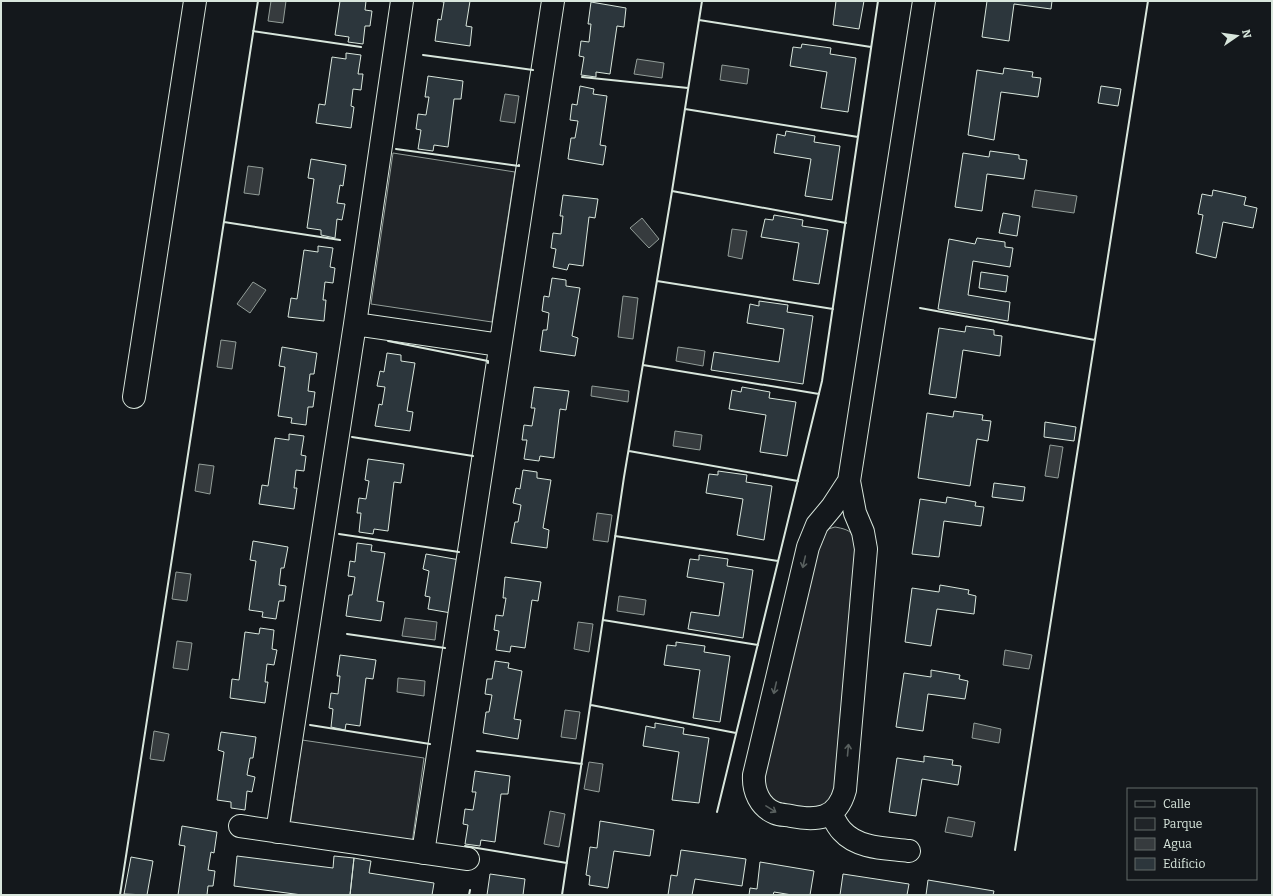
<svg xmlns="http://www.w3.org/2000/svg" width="1273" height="896" font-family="Bitter,serif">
<rect width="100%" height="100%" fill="#14181c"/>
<path fill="#202428" stroke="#939e99" d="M 393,153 L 515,172 L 492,322 L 371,304 Z
M 835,527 C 852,530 853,533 858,547 L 835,785 C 833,792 831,800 825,804 C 819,810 785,805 777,802 C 774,801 771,799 769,797 C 763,789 765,779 765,770 L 819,542 L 828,529 Z
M 302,740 L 424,758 L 412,843 L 290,826 Z"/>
<path fill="#363b3e" stroke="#939e99" d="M 271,1 L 286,1 L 283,23 L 268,21 Z
M 637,59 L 664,63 L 662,78 L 634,74 Z
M 722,65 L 749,69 L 747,84 L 720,80 Z
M 505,94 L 519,96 L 515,123 L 500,121 Z
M 248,166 L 263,168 L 259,195 L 244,193 Z
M 1035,190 L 1077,196 L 1074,213 L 1032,207 Z
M 642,218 L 659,239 L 649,248 L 630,228 Z
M 732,229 L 747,231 L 742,259 L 728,256 Z
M 253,282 L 266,290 L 250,313 L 237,304 Z
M 623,296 L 638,298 L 633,339 L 618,337 Z
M 221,340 L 236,342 L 232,369 L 217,367 Z
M 678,347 L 705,351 L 703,366 L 676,361 Z
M 592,386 L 629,391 L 628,402 L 591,396 Z
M 675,431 L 702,435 L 700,450 L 673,446 Z
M 1050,445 L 1063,447 L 1058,478 L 1045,476 Z
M 199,464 L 214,466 L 210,494 L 195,491 Z
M 597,513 L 612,515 L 608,542 L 593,540 Z
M 176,572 L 191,574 L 187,601 L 172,599 Z
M 619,596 L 646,600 L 644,615 L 617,611 Z
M 405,618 L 437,622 L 435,640 L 402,636 Z
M 578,622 L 593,624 L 589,652 L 574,649 Z
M 177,641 L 192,643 L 188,670 L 173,668 Z
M 1005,650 L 1032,655 L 1029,669 L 1003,665 Z
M 398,678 L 425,681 L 424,696 L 397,692 Z
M 565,710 L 580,712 L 576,739 L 561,737 Z
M 974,723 L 1001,729 L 999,743 L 972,738 Z
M 154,731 L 169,734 L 164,761 L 150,759 Z
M 589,762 L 603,764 L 599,792 L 584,789 Z
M 550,811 L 565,814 L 559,847 L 544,844 Z
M 948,817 L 975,822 L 972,837 L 945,832 Z"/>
<path fill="#2c363c" stroke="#d8e6dc" d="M 340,1 L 366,1 L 365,10 L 372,11 L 370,26 L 365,26 L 363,44 L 348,42 L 349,37 L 335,35 Z
M 438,1 L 470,1 L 466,26 L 472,27 L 470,46 L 435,41 L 438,19 L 441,20 L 444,2 Z
M 836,1 L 864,1 L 859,29 L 833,25 Z
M 987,1 L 1052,1 L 1051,9 L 1014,4 L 1009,41 L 982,37 Z
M 591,2 L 626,8 L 624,27 L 617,26 L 610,74 L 596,72 L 596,77 L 581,75 L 584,57 L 579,56 L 581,41 L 589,42 L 591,24 L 588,24 Z
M 802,44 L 831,48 L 830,54 L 856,58 L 848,112 L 821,108 L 827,72 L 790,66 L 793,47 L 801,48 Z
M 346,53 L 361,55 L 358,74 L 363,74 L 361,90 L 353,89 L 351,106 L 354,107 L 351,128 L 316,123 L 319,104 L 325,105 L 332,57 L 346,59 Z
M 1004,68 L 1033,72 L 1032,77 L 1041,78 L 1038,97 L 1001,92 L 994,140 L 968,135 L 977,70 L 1003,74 Z
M 428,76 L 463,81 L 461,99 L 454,99 L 448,147 L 434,145 L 433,151 L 418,149 L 421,130 L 416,129 L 418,114 L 426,115 L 429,97 L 425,97 Z
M 580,86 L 594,89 L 593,94 L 607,96 L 600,145 L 606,146 L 603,165 L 568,159 L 571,138 L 575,138 L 578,121 L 570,120 L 572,104 L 577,105 Z
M 1101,86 L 1121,89 L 1118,106 L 1098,103 Z
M 786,131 L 815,136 L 814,142 L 840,146 L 832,200 L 805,196 L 811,159 L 774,153 L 777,134 L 785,136 Z
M 990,151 L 1019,155 L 1019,159 L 1027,160 L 1024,179 L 987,174 L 982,211 L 955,207 L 963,153 L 989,157 Z
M 311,159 L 346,165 L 343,186 L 340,185 L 337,203 L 345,204 L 342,220 L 337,219 L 335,238 L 321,235 L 321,230 L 307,228 L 314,179 L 308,178 Z
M 1213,190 L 1246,197 L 1244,205 L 1257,208 L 1253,228 L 1223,222 L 1216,258 L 1196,253 L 1203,215 L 1198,214 L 1202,194 L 1212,196 Z
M 563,195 L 598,199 L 595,218 L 589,217 L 583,266 L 569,264 L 567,270 L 553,267 L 556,249 L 551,248 L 553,233 L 561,234 L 563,216 L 560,216 Z
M 1003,213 L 1020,216 L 1017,236 L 999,233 Z
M 774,215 L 803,220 L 802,226 L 828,230 L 819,284 L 793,280 L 799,243 L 761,237 L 765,219 L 773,220 Z
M 977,238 L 1005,242 L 1005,247 L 1013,248 L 1010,267 L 973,261 L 968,295 L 1010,302 L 1008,321 L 938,309 L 949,239 L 975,244 Z
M 318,246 L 333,248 L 330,267 L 335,268 L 333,283 L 325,282 L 323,300 L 326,300 L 324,321 L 288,317 L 291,298 L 297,299 L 304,250 L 318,252 Z
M 981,272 L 1008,276 L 1006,292 L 979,288 Z
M 552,278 L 566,280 L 566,286 L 580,288 L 572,336 L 578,338 L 575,356 L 540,351 L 543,330 L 547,330 L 549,313 L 542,311 L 544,296 L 549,297 Z
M 759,301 L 788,305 L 787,312 L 813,316 L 803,384 L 711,370 L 714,352 L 779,362 L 784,329 L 747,323 L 750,304 L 759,306 Z
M 966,326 L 994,330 L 994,335 L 1002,336 L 1000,356 L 963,350 L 956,398 L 929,394 L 939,328 L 965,332 Z
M 282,347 L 317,353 L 314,374 L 310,374 L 308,391 L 315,392 L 313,407 L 308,407 L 306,425 L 291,423 L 292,418 L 278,416 L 285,367 L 279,366 Z
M 387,353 L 401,355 L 401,361 L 415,363 L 407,411 L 413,412 L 410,431 L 375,426 L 379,404 L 382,405 L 385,387 L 377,386 L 380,371 L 384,372 Z
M 534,387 L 569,391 L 566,410 L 560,409 L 554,458 L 540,456 L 539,461 L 524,459 L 527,440 L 522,440 L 524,425 L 532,426 L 535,408 L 531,408 Z
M 742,387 L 770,392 L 769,398 L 796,402 L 787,456 L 760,452 L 766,415 L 729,409 L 732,390 L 741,392 Z
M 954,411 L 983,415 L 982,420 L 991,421 L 988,441 L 977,439 L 970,486 L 918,478 L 927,413 L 953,417 Z
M 1045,422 L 1076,427 L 1074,441 L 1044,437 Z
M 289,434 L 304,436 L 301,455 L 306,456 L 304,471 L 296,470 L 294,488 L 297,488 L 294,509 L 259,504 L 262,485 L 268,486 L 275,438 L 289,440 Z
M 368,459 L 404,464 L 401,483 L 394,482 L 388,531 L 374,529 L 373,534 L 359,532 L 361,513 L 357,513 L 359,498 L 366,499 L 369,481 L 365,480 Z
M 523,470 L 537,472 L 537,478 L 551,480 L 543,528 L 549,530 L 547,548 L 511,543 L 515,522 L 518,522 L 521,505 L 513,503 L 516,488 L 520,489 Z
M 718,471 L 747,475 L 746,482 L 772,486 L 764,540 L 737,535 L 743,499 L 706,493 L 709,474 L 718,475 Z
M 994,483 L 1025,487 L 1023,501 L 992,497 Z
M 947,497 L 976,502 L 975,506 L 984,507 L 981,526 L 944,521 L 939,557 L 912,554 L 920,499 L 946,503 Z
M 253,541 L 288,547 L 284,568 L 281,568 L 279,585 L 286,586 L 284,601 L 279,601 L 276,619 L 262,617 L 263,612 L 249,610 L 256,561 L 250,560 Z
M 357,543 L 372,545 L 371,551 L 385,553 L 377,601 L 384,602 L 381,621 L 346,616 L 349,595 L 352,595 L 355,577 L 348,576 L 350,561 L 355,562 Z
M 426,554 L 460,560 L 451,613 L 428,609 L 430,597 L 425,596 L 429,571 L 423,569 Z
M 699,555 L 728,559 L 727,566 L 753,570 L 743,638 L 688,629 L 691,612 L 719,616 L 724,583 L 687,577 L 690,559 L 699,560 Z
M 505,577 L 541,582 L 538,601 L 532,600 L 525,648 L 511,646 L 510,652 L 496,650 L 499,631 L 494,630 L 496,615 L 503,616 L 506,598 L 503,598 Z
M 940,585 L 969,590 L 968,594 L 976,596 L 974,614 L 937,609 L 931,646 L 905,642 L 912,588 L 939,592 Z
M 260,628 L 274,630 L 272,649 L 277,650 L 274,665 L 267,664 L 265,682 L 268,682 L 265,703 L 230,698 L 232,679 L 239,680 L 245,632 L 259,634 Z
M 676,642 L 705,646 L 704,652 L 730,656 L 720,722 L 693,718 L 700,670 L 664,665 L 667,645 L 676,646 Z
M 340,655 L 376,660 L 373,679 L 366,678 L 360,726 L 346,724 L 345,730 L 331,727 L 333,709 L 329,708 L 331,693 L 338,694 L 340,676 L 337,676 Z
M 495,661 L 509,663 L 508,668 L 522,671 L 514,719 L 521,720 L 518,739 L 483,733 L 486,712 L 489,712 L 492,695 L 485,694 L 487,679 L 492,679 Z
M 931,670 L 960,675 L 959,679 L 968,681 L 965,699 L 928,694 L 923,731 L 896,727 L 904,673 L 931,677 Z
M 655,723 L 684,728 L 683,734 L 709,738 L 699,803 L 672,800 L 679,752 L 643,746 L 646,726 L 655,728 Z
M 221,732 L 256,737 L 253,758 L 250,758 L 247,775 L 255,777 L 252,792 L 247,791 L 245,810 L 231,808 L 231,802 L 217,800 L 224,752 L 218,750 Z
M 924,756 L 953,760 L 952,765 L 961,766 L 958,785 L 922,779 L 916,816 L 889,812 L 897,758 L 924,762 Z
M 475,771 L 510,776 L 508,794 L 501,794 L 495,842 L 481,840 L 480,846 L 465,844 L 468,825 L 463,824 L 465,809 L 473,810 L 476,792 L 472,792 Z
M 600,821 L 654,830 L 650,856 L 614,851 L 608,888 L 589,885 L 590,876 L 586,875 L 590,847 L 597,848 Z
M 182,826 L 217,832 L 214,853 L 211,852 L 208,870 L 215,871 L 213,886 L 208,886 L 207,895 L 178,895 L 185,846 L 179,845 Z
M 681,850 L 746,859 L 742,886 L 695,879 L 692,895 L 668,895 L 671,875 L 677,876 Z
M 237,856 L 333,868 L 334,856 L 354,858 L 350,895 L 302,895 L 234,886 Z
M 131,857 L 153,861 L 147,895 L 124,894 Z
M 354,858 L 371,861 L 369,873 L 434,883 L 432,895 L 350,895 Z
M 760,862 L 814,871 L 810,895 L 792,895 L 774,892 L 773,895 L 749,895 L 750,888 L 757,889 Z
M 490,874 L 525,879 L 523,895 L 487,895 Z
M 843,874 L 909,884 L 907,895 L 840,895 Z
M 928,880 L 994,891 L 993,895 L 926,895 Z"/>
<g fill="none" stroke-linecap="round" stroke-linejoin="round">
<defs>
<path id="minor" d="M 355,324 L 500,345
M 134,397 L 195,1
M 849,481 L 832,507 L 817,525 L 808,547 L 754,775 C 753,791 760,807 775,813 C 780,815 786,815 791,816 C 816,821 837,820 845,790 L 866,549 L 863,532 L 855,513 L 849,481 L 924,1
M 831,813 C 834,819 837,826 842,831 C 858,849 887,848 909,851
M 240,826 L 468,859
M 277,832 L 355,324 L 402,1
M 423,853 L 553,1"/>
</defs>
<use href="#minor" stroke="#d8e6dc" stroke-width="24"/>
<use href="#minor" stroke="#14181c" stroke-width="22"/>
<path stroke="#d8e6dc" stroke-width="2" d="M 699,20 L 871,47
M 253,31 L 361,47
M 423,55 L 533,70
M 582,77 L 688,88
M 685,109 L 858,137
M 396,149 L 519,166 L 519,165
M 672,191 L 846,223
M 224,222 L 340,240
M 657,281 L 833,309
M 920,308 L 1095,340
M 388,341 L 488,361 L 488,363
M 643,365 L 819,394
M 352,437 L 473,456
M 629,451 L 798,481
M 339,534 L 459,552
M 615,536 L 778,561
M 603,620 L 758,645
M 347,634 L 445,648
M 591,705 L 736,733
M 310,725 L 430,744
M 477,751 L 582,764
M 717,812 L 822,381 L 878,1
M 465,846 L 567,863
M 1015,850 L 1148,1
M 120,895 L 258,1
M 469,895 L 470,890
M 562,895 L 624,477 L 672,191 L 702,1"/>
</g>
<defs><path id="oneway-shaft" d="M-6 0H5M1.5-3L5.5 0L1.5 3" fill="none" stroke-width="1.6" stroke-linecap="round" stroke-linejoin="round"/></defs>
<g stroke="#59605f">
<use href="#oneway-shaft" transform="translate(804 562) rotate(103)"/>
<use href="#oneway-shaft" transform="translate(775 688) rotate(103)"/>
<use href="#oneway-shaft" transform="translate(848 750) rotate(-85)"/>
<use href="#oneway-shaft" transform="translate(771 809) rotate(32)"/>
</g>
<rect width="1273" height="896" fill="none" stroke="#d8e6dc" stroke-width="4"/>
<rect x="1127" y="788" width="130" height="92" fill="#14181c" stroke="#626a69"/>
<rect x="1135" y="801" width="20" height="6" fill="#14181c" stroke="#626a69"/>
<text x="1163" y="808" font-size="12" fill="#d8e6dc">Calle</text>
<rect x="1135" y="818" width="20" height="12" fill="#202428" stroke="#626a69"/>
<text x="1163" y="828" font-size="12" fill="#d8e6dc">Parque</text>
<rect x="1135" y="838" width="20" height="12" fill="#363b3e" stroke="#626a69"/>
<text x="1163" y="848" font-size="12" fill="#d8e6dc">Agua</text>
<rect x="1135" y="858" width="20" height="12" fill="#2c363c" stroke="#626a69"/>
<text x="1163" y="868" font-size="12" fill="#d8e6dc">Edificio</text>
<g transform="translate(1237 36) rotate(77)" stroke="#14181c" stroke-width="3" paint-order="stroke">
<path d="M0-3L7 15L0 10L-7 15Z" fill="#d8e6dc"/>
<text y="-6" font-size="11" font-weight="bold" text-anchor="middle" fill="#d8e6dc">N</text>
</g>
</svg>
